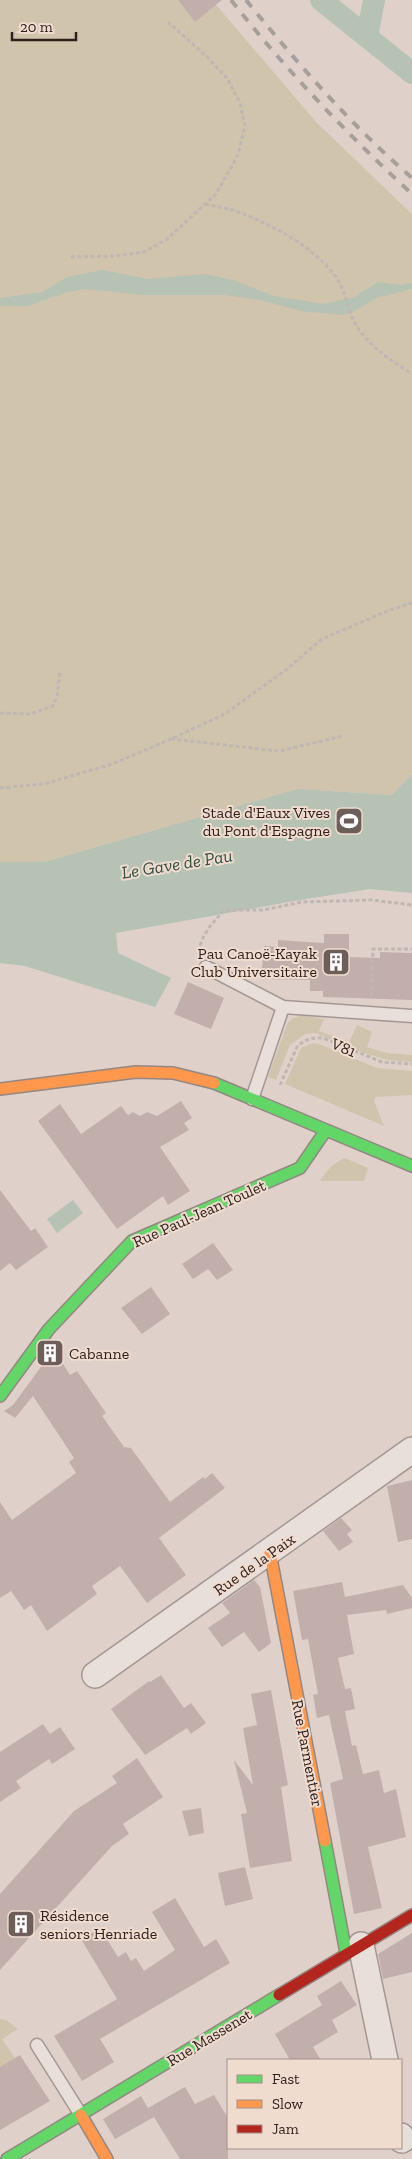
<svg xmlns="http://www.w3.org/2000/svg" width="412" height="2159" font-family="'Zilla Slab',serif">
<rect width="100%" height="100%" fill="#dfd1ca"/>
<path fill="#d1c4ad" d="M 0,0 L 212,0 L 317,123 L 412,214 L 412,774 L 392,795 L 297,789 L 44,862 L 0,862 Z
M 302,1015 L 324,1019 L 319,1031 L 349,1042 L 357,1025 L 372,1032 L 367,1047 L 386,1053 L 412,1055 L 412,1062 L 388,1060 L 364,1053 L 315,1033 L 305,1034 L 290,1045 L 276,1080 L 268,1077 L 287,1024 L 293,1018 Z
M 312,1043 L 319,1044 L 377,1068 L 412,1071 L 412,1095 L 375,1097 L 374,1101 L 384,1126 L 285,1084 L 301,1048 Z
M 345,1158 L 368,1168 L 364,1181 L 320,1181 C 327,1170 333,1163 345,1158 Z
M 0,2019 L 6,2020 L 18,2029 L 2,2039 L 15,2058 L 0,2067 Z"/>
<path fill="#b5c2b4" d="M 102,270 L 149,279 L 205,274 L 233,280 L 274,296 L 324,304 L 354,297 L 378,282 L 401,285 L 412,283 L 412,289 L 376,298 L 355,311 L 344,315 L 301,311 L 260,300 L 225,295 L 142,295 L 86,289 L 67,292 L 28,306 L 0,306 L 0,298 L 43,292 L 67,277 Z
M 412,774 L 412,893 L 370,889 L 300,900 L 116,933 L 118,953 L 171,978 L 155,1007 L 25,966 L 0,963 L 0,862 L 44,862 L 297,789 L 392,795 Z
M 73,1200 L 83,1213 L 57,1233 L 47,1219 Z"/>
<g fill="none" stroke-linecap="round" stroke-linejoin="round">
<path stroke="#b5c2b4" stroke-width="22" d="M 321,0 L 412,73
M 367,37 L 374,0"/>
</g>
<path fill="#c2afab" d="M 178,0 L 222,0 L 195,22 Z
M 324,934 L 349,934 L 349,957 L 380,958 L 380,952 L 412,953 L 412,1000 L 323,997 L 323,991 L 310,991 L 310,980 L 261,979 L 264,946 L 278,947 L 278,940 L 324,943 Z
M 188,982 L 224,998 L 211,1029 L 174,1014 Z
M 181,1101 L 192,1118 L 184,1123 L 189,1130 L 160,1147 L 190,1191 L 168,1205 L 163,1196 L 117,1229 L 38,1121 L 60,1104 L 81,1134 L 121,1106 L 128,1115 L 133,1112 L 140,1116 L 147,1112 L 157,1116 Z
M 0,1190 L 31,1231 L 35,1228 L 48,1247 L 16,1270 L 10,1263 L 0,1271 Z
M 213,1243 L 233,1270 L 217,1280 L 208,1269 L 193,1279 L 182,1264 Z
M 151,1287 L 170,1314 L 142,1334 L 121,1308 Z
M 54,1349 L 70,1375 L 77,1371 L 106,1413 L 102,1416 L 124,1447 L 131,1448 L 170,1502 L 203,1477 L 205,1479 L 212,1473 L 225,1488 L 159,1538 L 186,1575 L 147,1603 L 120,1566 L 92,1586 L 97,1594 L 47,1631 L 31,1605 L 24,1610 L 11,1591 L 0,1598 L 0,1502 L 12,1520 L 76,1473 L 69,1462 L 74,1458 L 33,1396 L 15,1418 L 4,1411 L 13,1405 Z
M 412,1480 L 412,1539 L 398,1542 L 387,1486 Z
M 341,1518 L 352,1530 L 347,1534 L 353,1542 L 339,1551 L 323,1531 Z
M 254,1580 L 260,1587 L 271,1643 L 259,1652 L 244,1632 L 222,1647 L 208,1628 L 230,1613 L 222,1603 Z
M 342,1582 L 345,1597 L 403,1585 L 412,1598 L 412,1608 L 387,1614 L 386,1610 L 347,1615 L 354,1654 L 338,1658 L 345,1689 L 351,1688 L 355,1709 L 345,1711 L 352,1746 L 356,1745 L 363,1774 L 379,1770 L 384,1793 L 396,1789 L 406,1837 L 368,1847 L 382,1908 L 354,1914 L 330,1783 L 343,1779 L 329,1715 L 317,1718 L 313,1695 L 318,1694 L 308,1639 L 302,1640 L 293,1591 Z
M 161,1675 L 184,1708 L 191,1703 L 206,1723 L 191,1734 L 187,1728 L 145,1755 L 111,1709 L 149,1681 L 150,1682 Z
M 271,1690 L 288,1785 L 281,1787 L 292,1861 L 250,1868 L 241,1814 L 247,1813 L 234,1760 L 253,1785 L 243,1728 L 257,1725 L 251,1694 Z
M 43,1724 L 50,1734 L 60,1727 L 75,1749 L 52,1764 L 49,1759 L 16,1781 L 21,1788 L 0,1802 L 0,1752 Z
M 137,1758 L 163,1797 L 123,1824 L 129,1834 L 112,1846 L 0,1970 L 0,1894 L 74,1811 L 117,1783 L 112,1776 Z
M 201,1808 L 204,1833 L 189,1836 L 182,1811 Z
M 245,1867 L 253,1899 L 225,1906 L 218,1873 Z
M 175,1898 L 204,1947 L 216,1939 L 230,1963 L 100,2039 L 114,2062 L 82,2081 L 54,2036 L 117,1999 L 81,1939 L 100,1928 L 118,1957 L 126,1952 L 131,1961 L 136,1958 L 144,1971 L 175,1950 L 152,1912 Z
M 412,1933 L 412,1972 L 383,1979 L 378,1954 Z
M 341,1981 L 357,2005 L 332,2020 L 338,2032 L 313,2047 L 321,2060 L 290,2060 L 275,2034 L 322,2005 L 317,1996 Z
M 20,2055 L 50,2101 L 0,2130 L 0,2067 Z
M 185,2087 L 195,2104 L 214,2095 L 228,2118 L 228,2159 L 180,2159 L 152,2114 L 154,2117 L 115,2139 L 103,2119 L 141,2096 L 148,2108 Z"/>
<g fill="none" stroke-linecap="round" stroke-linejoin="round">
<defs>
<path id="lane" d="M 206,967 L 283,1007
M 252,1099 L 283,1007 L 412,1016
M 37,2045 L 81,2115"/>
<path id="street" d="M 95,1675 L 412,1450
M 361,1945 L 385,2060
M 401,2136 L 402,2140"/>
<path id="fast" d="M 214,1083 L 412,1166
M 0,1396 L 49,1329 L 132,1241 L 300,1168 L 326,1130
M 325,1841 L 346,1953
M 7,2159 L 279,1995"/>
<path id="slow" d="M 0,1089 L 136,1072 L 173,1073 L 214,1083
M 270,1553 L 325,1841
M 81,2115 L 107,2159"/>
<path id="jam" d="M 279,1995 L 412,1915"/>
</defs>
<use href="#lane" stroke="#a49793" stroke-width="15"/>
<use href="#street" stroke="#a49793" stroke-width="28"/>
<use href="#fast" stroke="#948783" stroke-width="14"/>
<use href="#slow" stroke="#948783" stroke-width="14"/>
<use href="#jam" stroke="#948783" stroke-width="14"/>
<path stroke="#c0b6b2" stroke-width="3" stroke-dasharray="4 2.5" stroke-linecap="butt" d="M 205,204 C 216,207 228,208 238,212 C 273,225 314,247 336,277 C 344,289 347,304 352,317 C 364,344 388,358 412,374
M 71,257 L 115,256 L 144,252 L 167,239 L 216,194 L 238,155 L 245,126 L 240,103 L 227,78 L 206,56 L 168,22
M 0,713 L 31,714 L 53,706 L 57,696 L 60,673
M 171,739 L 279,751 L 343,736
M 0,788 L 44,784 L 112,764 L 171,739 L 225,714 L 287,669 L 322,639 L 390,610 L 412,603
M 199,952 C 201,934 213,923 224,910 L 263,910 L 302,902 L 372,900 L 412,905
M 371,996 L 373,949 L 412,949
M 280,1085 L 297,1047 C 305,1039 313,1037 323,1038 L 382,1062 L 412,1064"/>
<use href="#lane" stroke="#e8dfdb" stroke-width="12"/>
<use href="#street" stroke="#e8dfdb" stroke-width="25"/>
<use href="#fast" stroke="#63d668" stroke-width="11"/>
<use href="#slow" stroke="#ff974d" stroke-width="11"/>
<use href="#jam" stroke="#b3261e" stroke-width="11"/>
<path stroke="#a79f9b" stroke-width="4" stroke-dasharray="9 9" stroke-linecap="butt" d="M 231,0 C 286,70 347,134 412,194
M 246,0 C 297,63 351,125 412,178"/>
</g>
<defs>
<symbol id="stadium-square" viewBox="-11 -11 22 22"><rect x="-9" y="-9" width="18" height="18" rx="4" fill="#6e5e5a" stroke="#f0dbcf"/><path d="M0-5a6.5 5 0 1 0 0 10a6.5 5 0 1 0 0-10ZM-3.5-1.8h7v3.6h-7Z" fill="#fff"/></symbol>
<symbol id="building-square" viewBox="-11 -11 22 22"><rect x="-9" y="-9" width="18" height="18" rx="4" fill="#6e5e5a" stroke="#f0dbcf"/><path d="M-4-6H4V6H1V3H-1V6H-4ZM-2.5-4.3h1.7v1.8h-1.7ZM.8-4.3h1.7v1.8H.8ZM-2.5-1h1.7V.8h-1.7ZM.8-1h1.7V.8H.8Z" fill="#fff"/></symbol>
</defs>
<g fill-rule="evenodd">
<use href="#stadium-square" x="333" y="805" width="32" height="32"/>
<use href="#building-square" x="320" y="946" width="32" height="32"/>
<use href="#building-square" x="34" y="1337" width="32" height="32"/>
<use href="#building-square" x="5" y="1908" width="32" height="32"/>
</g>
<g text-anchor="middle" stroke-width="4" stroke-linejoin="round" paint-order="stroke">
<g font-size="16" fill="#31201d" stroke="#f0dbcf" text-anchor="end">
<text x="330" y="818">Stade d'Eaux Vives<tspan x="330" dy="18">du Pont d'Espagne</tspan></text>
<text x="317" y="959">Pau Canoë-Kayak<tspan x="317" dy="18">Club Universitaire</tspan></text>
<text x="69" y="1359" text-anchor="start">Cabanne</text>
<text x="40" y="1921" text-anchor="start">Résidence<tspan x="40" dy="18">seniors Henriade</tspan></text>
</g>
<g font-size="16" fill="#31201d" stroke="#f0dbcf">
<text transform="translate(344 1047) rotate(23)" y="6">V81</text>
<text transform="translate(199 1213) rotate(-24)" y="6">Rue Paul-Jean Toulet</text>
<text transform="translate(254 1564) rotate(-35)" y="6">Rue de la Paix</text>
<text transform="translate(308 1753) rotate(79)" y="6">Rue Parmentier</text>
<text transform="translate(209 2037) rotate(-31)" y="6">Rue Massenet</text>
</g>
<g font-size="18" font-style="italic" fill="#2e4f41" stroke="#f0dbcf">
<text transform="translate(177 864) rotate(-9)" y="6">Le Gave de Pau</text>
</g>
</g>
<rect x="227" y="2059" width="175" height="90" fill="#f0dbcf" stroke="#a49088"/>
<rect x="237" y="2075" width="25" height="8" fill="#63d668" stroke="#a49088"/>
<text x="272" y="2084" font-size="15" fill="#31201d">Fast</text>
<rect x="237" y="2100" width="25" height="8" fill="#ff974d" stroke="#a49088"/>
<text x="272" y="2109" font-size="15" fill="#31201d">Slow</text>
<rect x="237" y="2125" width="25" height="8" fill="#b3261e" stroke="#a49088"/>
<text x="272" y="2134" font-size="15" fill="#31201d">Jam</text>
<path d="M12 32v8h64v-8" fill="none" stroke="#31201d" stroke-width="2.5"/>
<text x="20" y="32" font-size="15" fill="#31201d" stroke="#f0dbcf" stroke-width="4" paint-order="stroke">20 m</text>
</svg>
